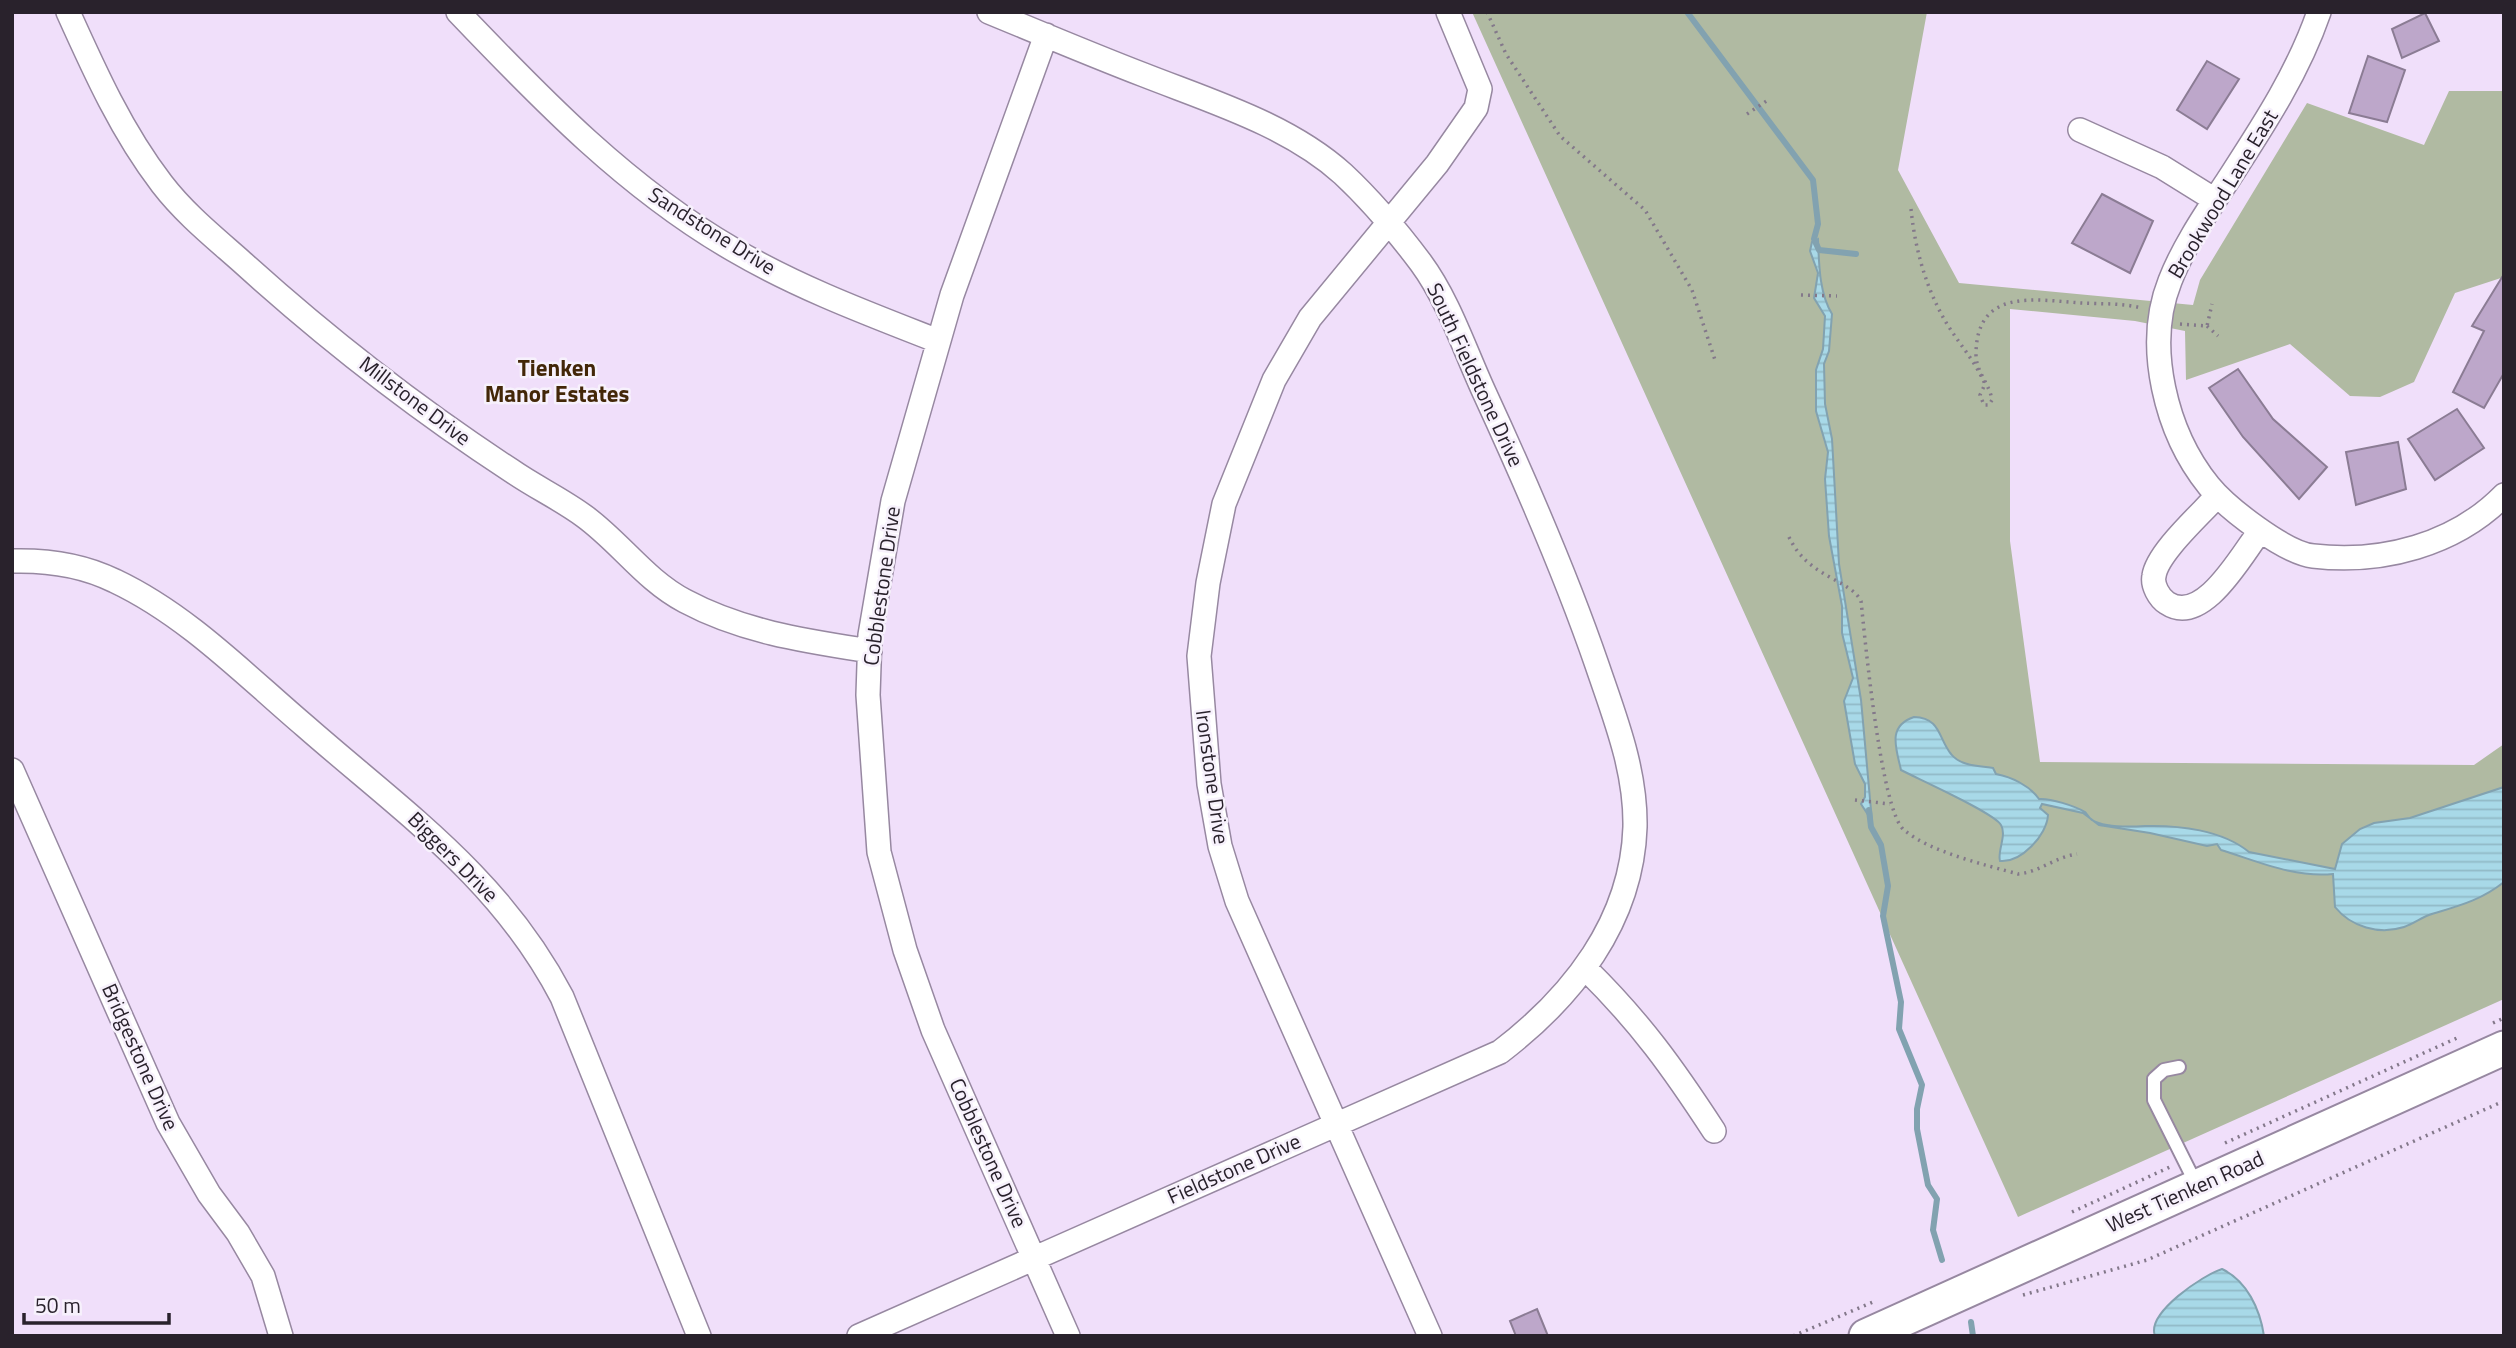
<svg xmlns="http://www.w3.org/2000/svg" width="2516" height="1348" font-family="'Titillium Web',sans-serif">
<defs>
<pattern id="water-rules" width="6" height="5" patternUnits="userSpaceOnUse" patternTransform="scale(1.75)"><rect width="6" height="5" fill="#a8d9e8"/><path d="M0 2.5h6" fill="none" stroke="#91bac7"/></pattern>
</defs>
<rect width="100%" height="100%" fill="#f0dffa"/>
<path fill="#b0baa2" d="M 1472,12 L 1927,12 L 1898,170 L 1959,283 L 2193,305 L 2200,280 L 2307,103 L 2424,145 L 2449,91 L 2504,91 L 2504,277 L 2455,293 L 2414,382 L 2380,397 L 2350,396 L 2290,344 L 2186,380 L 2185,331 L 2135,321 L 2010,309 L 2010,541 L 2040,762 L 2474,765 L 2504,744 L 2504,999 L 2018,1217 Z"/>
<path fill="url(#water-rules)" stroke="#82a2b0" stroke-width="2" d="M 1818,239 C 1819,263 1819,293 1832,314 L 1829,351 L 1824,364 L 1825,404 L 1832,439 L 1839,564 L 1861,700 L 1872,821 L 1861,804 L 1865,797 L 1865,784 L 1855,764 L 1844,701 L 1853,678 L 1842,633 L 1842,606 L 1829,536 L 1825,479 L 1828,452 L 1816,411 L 1816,370 L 1823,349 L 1825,316 L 1814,298 L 1818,273 L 1810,251 L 1812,242 Z
M 1914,717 C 1941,718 1938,738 1951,754 C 1960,766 1979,766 1993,768 L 1996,774 C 2012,777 2030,786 2039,799 C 2050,798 2075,806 2085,812 C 2086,813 2091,820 2092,820 C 2106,828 2130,827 2145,826 C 2179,825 2222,830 2249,852 L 2335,869 L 2342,844 L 2360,829 L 2374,823 L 2410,818 L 2504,787 L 2504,882 C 2480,901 2458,906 2429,915 C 2421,918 2413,924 2404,927 C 2379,935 2351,927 2335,907 L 2333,874 C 2294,878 2257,861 2221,850 L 2217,844 L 2207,846 L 2150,833 L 2099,825 L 2083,813 L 2042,804 L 2040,808 L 2048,815 C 2047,835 2021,863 2000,861 C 1997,852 2007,835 2001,825 C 1995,813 1916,778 1901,770 C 1896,748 1887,726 1914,717 Z
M 2222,1269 C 2247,1281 2260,1309 2264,1336 L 2155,1336 C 2146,1313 2203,1275 2222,1269 Z"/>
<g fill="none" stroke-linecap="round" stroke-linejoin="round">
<path stroke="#82a2b0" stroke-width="6" d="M 1687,12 L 1813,180 L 1818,224 L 1814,239 L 1819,250 L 1856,254
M 1869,810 L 1871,827 L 1881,845 L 1888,886 L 1883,916 L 1901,1002 L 1899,1029 L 1922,1085 L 1917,1109 L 1917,1129 L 1928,1185 L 1937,1199 L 1933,1230 L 1942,1260
M 1971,1322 L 1973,1336"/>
</g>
<path fill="#bda7ca" stroke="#8b7c94" stroke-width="2" d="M 2425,13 L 2439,41 L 2402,58 L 2392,29 Z
M 2368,56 L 2405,70 L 2387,122 L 2349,113 Z
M 2207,61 L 2239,79 L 2207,129 L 2177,110 Z
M 2102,194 L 2153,221 L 2130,273 L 2072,243 Z
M 2504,274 L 2504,373 L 2484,408 L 2453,392 L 2484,331 L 2472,326 Z
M 2238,369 L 2273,419 L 2327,467 L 2299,499 L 2243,437 L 2209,388 Z
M 2457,409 L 2484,448 L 2435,480 L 2408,439 Z
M 2398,442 L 2406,489 L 2356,505 L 2346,452 Z
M 1537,1309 L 1548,1336 L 1516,1336 L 1510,1321 Z"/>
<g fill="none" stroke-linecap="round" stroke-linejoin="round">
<defs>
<path id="lane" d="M 2179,1067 L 2164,1070 L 2154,1079 L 2154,1100 L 2197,1186"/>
<path id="street" d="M 68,12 C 95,72 122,132 162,184 C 185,214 215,238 242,262 C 326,338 417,409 512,471 C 535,487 561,499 584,516 C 620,542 645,580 685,601 C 743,632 806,641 870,651
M 458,12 C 542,100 628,189 734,250 C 799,288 869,314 938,341
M 2319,12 C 2298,73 2263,126 2228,180 C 2207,212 2184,245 2170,281 C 2144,346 2166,433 2209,486 C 2227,508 2285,553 2313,556 C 2382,564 2455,545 2504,495
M 1046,35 L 952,295 L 893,501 L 870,635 L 868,695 L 879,852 L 905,950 L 933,1030 L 1068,1336
M 2080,130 L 2162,167 L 2215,200
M 2217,496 C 2201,514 2157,553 2154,576 C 2152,585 2159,598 2167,603 C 2203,627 2242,554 2260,531
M 12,561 C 48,560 83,565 115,581 C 187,615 245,675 305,726 C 403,812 500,878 562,997 L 699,1336
M 12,770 L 168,1123 L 209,1194 L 238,1233 L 263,1276 L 281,1336
M 1586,969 C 1640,1022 1673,1068 1714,1131
M 859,1336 L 1500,1052 C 1572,997 1632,922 1635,827 C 1636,770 1615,718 1597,665 C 1565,572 1526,483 1485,394 C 1465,351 1449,301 1421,263 C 1397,231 1372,201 1343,174 C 1289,125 1210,101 1144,75 C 1092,55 1040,33 989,12
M 1430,1336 L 1237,901 L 1220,846 L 1209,784 L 1199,656 L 1208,583 L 1224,504 L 1274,380 L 1310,318 L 1437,164 L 1476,108 L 1480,89 L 1448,12"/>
<path id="secondary" d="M 1866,1336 L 2504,1048"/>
</defs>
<use href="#lane" stroke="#9788a1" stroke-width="16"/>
<use href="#street" stroke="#9788a1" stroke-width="26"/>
<use href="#secondary" stroke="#9788a1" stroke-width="37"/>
<path stroke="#83788a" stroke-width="3.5" stroke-dasharray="2 5" stroke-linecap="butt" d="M 1487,12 L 1506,54 L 1560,136 L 1645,210 L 1692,290 L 1715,360
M 1747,114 L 1768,100
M 1911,209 C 1915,249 1926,289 1947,324 C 1960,345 1975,361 1985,384 L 1980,395 L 1984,405 L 1989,405 L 1992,400 C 1990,385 1976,371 1976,355 C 1976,287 2035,300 2082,303 C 2100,304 2123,303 2141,308
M 1801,295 L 1837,296
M 2180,324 L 2207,326 L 2212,304
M 2207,326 L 2218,336
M 1789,537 C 1808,578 1850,579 1861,601 C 1865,639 1881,811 1904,830 C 1930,852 1986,865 2018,874 C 2040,872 2055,857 2077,854
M 1855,800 L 1890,804
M 2493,1023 L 2504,1018
M 2225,1143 L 2457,1038
M 2072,1212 L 2170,1167
M 2023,1295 L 2147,1260 L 2504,1101
M 1793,1336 L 1873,1302"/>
<use href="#lane" stroke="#fff" stroke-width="12"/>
<use href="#street" stroke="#fff" stroke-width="23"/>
<use href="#secondary" stroke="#fff" stroke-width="33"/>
</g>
<g text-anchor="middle" stroke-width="5" stroke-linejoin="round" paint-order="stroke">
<g font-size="21" fill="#29222c" stroke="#f7f1fc">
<text transform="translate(2223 194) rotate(-59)" y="7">Brookwood Lane East</text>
<text transform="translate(712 231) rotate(32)" y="7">Sandstone Drive</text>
<text transform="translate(1475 375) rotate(65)" y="7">South Fieldstone Drive</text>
<text transform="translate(415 401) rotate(37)" y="7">Millstone Drive</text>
<text transform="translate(882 586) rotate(-82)" y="7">Cobblestone Drive</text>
<text transform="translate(1212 777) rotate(82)" y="7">Ironstone Drive</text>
<text transform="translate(453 857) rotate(45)" y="7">Biggers Drive</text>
<text transform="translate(140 1057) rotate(66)" y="7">Bridgestone Drive</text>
<text transform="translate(988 1153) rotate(66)" y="7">Cobblestone Drive</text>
<text transform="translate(1234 1169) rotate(-24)" y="7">Fieldstone Drive</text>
<text transform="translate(2185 1192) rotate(-24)" y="7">West Tienken Road</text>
</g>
<g font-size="23" font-weight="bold" fill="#432708" stroke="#f7f1fc">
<text x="557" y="376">Tienken<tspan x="557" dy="26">Manor Estates</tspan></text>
</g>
</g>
<rect width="2516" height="1348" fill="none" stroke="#29222c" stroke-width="28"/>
<path d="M24 1313v10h145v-10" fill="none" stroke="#29222c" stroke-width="3.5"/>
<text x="35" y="1313" font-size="21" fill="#29222c" stroke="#f7f1fc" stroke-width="5" paint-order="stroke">50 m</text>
</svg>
